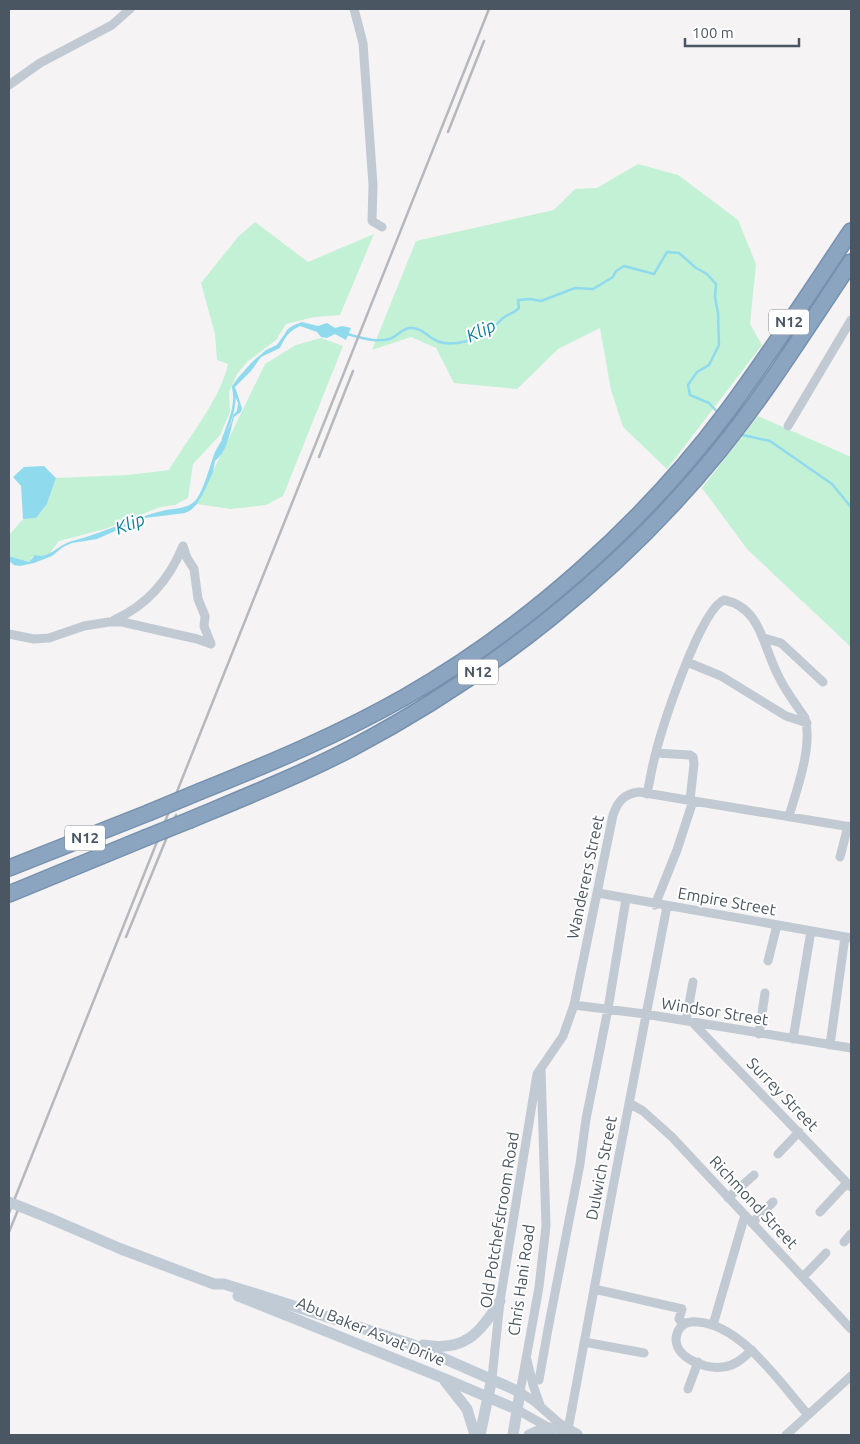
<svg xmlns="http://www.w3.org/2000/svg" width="860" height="1444" font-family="Ubuntu,sans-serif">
<rect width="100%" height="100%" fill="#f5f3f3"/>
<path fill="#c3f1d5" d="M 638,164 L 678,175 L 738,220 L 756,264 L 750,324 L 762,345 L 667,469 L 623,427 L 611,390 L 600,328 L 558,349 L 517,389 L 454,383 L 436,348 L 411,337 L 372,350 L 416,241 L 554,210 L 575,189 L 597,188 Z
M 255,222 L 308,262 L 374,234 L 340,315 L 314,317 L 286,324 L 276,340 L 247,362 L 237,374 L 229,392 L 230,412 L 220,435 L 193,464 L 188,498 L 175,505 L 160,507 L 105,529 L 59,541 L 49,554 L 32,557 L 29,562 L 9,556 L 9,535 L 23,519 L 36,518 L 47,504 L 56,478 L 128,475 L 169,470 C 187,439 221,399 228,364 L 217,360 L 215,334 L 201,283 L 238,237 Z
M 321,338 L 343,346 L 283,496 L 266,505 L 231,509 L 197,504 L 265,364 L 296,345 Z
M 758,416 L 851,457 L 851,647 L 747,549 L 702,488 Z"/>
<path fill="#90daee" d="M 302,322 L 318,326 L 327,323 L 335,328 L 342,326 L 351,328 L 346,340 L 335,334 L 327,338 L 321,337 L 317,332 L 300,326 C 289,331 285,337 280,348 L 261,357 L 251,371 L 235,387 L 242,408 L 241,412 L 234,417 C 230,431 228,451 215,461 L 213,472 L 205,490 L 197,504 L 191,510 L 185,513 L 145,518 L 97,539 L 72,543 L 63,547 L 52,556 L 34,563 L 20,566 L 14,565 L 9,561 L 9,556 L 29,562 L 35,555 C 50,559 59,544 72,541 C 104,533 134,517 166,510 C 176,508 187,509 195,501 C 203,493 210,465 215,452 C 221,440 231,429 233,415 L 237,411 L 238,403 L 233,392 L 237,379 L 252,362 L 266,350 L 281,343 C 286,329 288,327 302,322 Z
M 44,466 L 56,478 L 47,504 L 36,518 L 23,519 L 21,486 L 13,477 L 24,467 Z"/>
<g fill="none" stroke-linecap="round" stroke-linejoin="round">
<path stroke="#90daee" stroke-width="2.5" d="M 347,334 C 359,337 377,343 389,339 C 397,337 401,329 410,328 C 421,327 428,337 437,341 C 453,348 479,339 492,329 C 496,326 499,321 503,318 C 509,313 512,315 519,308 L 518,300 L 531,299 L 541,301 L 575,288 L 593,289 L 613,277 L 616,271 L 624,266 L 654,274 L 667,252 L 679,253 L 696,268 L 707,274 L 716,284 L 715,297 L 718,313 L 719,345 L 709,365 L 697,372 L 688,385 L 690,395 L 709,403 L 719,414
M 277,347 L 284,337
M 738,434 L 770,441 L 832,484 L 851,507
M 223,439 C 229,423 238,404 233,387 L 237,381"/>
<defs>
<path id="highway" d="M 201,791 C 271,763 340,734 405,697 C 525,629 644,523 726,413 C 770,354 810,292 851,231
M 190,820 C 245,797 300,775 352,748 C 492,674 619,574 719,451 C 767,392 808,326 851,262
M 9,868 L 148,813
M 9,894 L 145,838"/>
</defs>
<use href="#highway" stroke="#7690ad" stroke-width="18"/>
<path stroke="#c1cad2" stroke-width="9" d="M 354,9 L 363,43 L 373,185 L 372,221 L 382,227
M 9,85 L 40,63 L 112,25 L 130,9
M 788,426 L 851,320
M 183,546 L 187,558 L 194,569 L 198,599 L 205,616 L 204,626 L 211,644
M 114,620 C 148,605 169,580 183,546
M 9,634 L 34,639 L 49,638 L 84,626 L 109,622 L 122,622 L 197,639 L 211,644
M 764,638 L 781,643 L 823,682
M 687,662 L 721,676 L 786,716 L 807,723
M 656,753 L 690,755 L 693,757 L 694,764 L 690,800
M 647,794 C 650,780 652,766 656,752 C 663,725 700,610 724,600 C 761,607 763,647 778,675 C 785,691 796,704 805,718 C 813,746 797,789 789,816
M 840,857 L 848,826
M 598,893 L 851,938
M 655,905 L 677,850 L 693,801
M 768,961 L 777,925
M 574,1005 L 645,1014 L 851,1048
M 686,1021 L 693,982
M 693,1023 L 851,1187
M 759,1034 L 765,993
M 793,1039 L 811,931
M 830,1045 L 845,937
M 541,1070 L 546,1226 L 539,1287 L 520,1392 L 535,1402 L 559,1423 L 578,1434
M 629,1103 L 643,1111 L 672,1137 L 851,1329
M 778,1154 L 799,1132
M 728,1198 L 754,1175
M 820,1212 L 847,1183
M 752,1223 L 773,1202
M 844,1242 L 851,1234
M 803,1277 L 826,1253
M 594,1289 L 682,1309 L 679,1319 L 684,1324
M 713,1325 L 745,1215
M 584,1342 L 644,1353
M 752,1350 C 743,1358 735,1366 723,1367 C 704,1370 667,1355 678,1331 C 682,1323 689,1321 697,1322 C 741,1324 781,1384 808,1415
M 527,1360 L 533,1385 L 540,1405
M 492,1378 L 500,1301 L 537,1074 L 563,1036 L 574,1005 L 613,815 C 618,801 624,794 639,792 L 851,827
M 539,1380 L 548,1329 L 580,1164 L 586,1119 L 608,1009 L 626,899
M 688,1389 L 698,1362
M 516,1409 L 546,1426 L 573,1434
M 567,1435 L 613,1187 L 667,906
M 786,1435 L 851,1376"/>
<path stroke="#c1cbd6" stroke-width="11" d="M 49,1218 L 121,1249 L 214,1284 L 224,1284 L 272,1299 L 411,1344 L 520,1392 L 513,1435
M 238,1296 L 443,1378 L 516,1409
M 423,1345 C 464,1352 480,1334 500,1301
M 445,1381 L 467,1409 L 475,1435
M 480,1435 L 492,1378
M 529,1435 L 538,1431 L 553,1429"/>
<use href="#highway" stroke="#8ba5c1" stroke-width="15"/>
<path stroke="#b5b8bd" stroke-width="2.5" d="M 448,132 L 484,41
M 319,457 L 353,371
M 126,937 L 176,815
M 9,1213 L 489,9
M 9,1232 L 20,1205"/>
<defs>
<path id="highway-bridge" d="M 148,813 L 201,791
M 145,838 L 190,820"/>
</defs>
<use href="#highway-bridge" stroke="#7690ad" stroke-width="18" stroke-linecap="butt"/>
<path stroke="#c1cbd6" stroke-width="11" d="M 9,1202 L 49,1218"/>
<use href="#highway-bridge" stroke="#8ba5c1" stroke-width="15"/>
</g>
<g text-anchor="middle" stroke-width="4" stroke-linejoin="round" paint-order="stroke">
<g fill="#fff" stroke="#808990" stroke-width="1">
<rect x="769" y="309.5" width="40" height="25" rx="4"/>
<rect x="458" y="659.5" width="40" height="25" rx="4"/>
<rect x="65" y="825.5" width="40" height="25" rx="4"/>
</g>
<g font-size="15" font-weight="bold" fill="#4a5661">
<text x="789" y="327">N12</text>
<text x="478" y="677">N12</text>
<text x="85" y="843">N12</text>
</g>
<g font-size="16" fill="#4a5661" stroke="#fff">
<text transform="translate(585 877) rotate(-78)" y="6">Wanderers Street</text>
<text transform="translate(727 901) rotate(10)" y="6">Empire Street</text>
<text transform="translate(715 1011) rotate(9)" y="6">Windsor Street</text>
<text transform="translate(783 1094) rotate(46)" y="6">Surrey Street</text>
<text transform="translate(601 1168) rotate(-79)" y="6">Dulwich Street</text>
<text transform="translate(754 1202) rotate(47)" y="6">Richmond Street</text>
<text transform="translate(499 1220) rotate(-81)" y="6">Old Potchefstroom Road</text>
<text transform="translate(521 1280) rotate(-82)" y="6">Chris Hani Road</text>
<text transform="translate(371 1331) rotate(22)" y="6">Abu Baker Asvat Drive</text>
</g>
<g font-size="18" font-style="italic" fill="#0c7c9b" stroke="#fff">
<text transform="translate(481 331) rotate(-25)" y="6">Klip</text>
<text transform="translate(130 524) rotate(-21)" y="6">Klip</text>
</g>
</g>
<rect width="860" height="1444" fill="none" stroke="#4a5661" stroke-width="20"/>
<path d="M685 38v8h114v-8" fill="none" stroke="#4a5661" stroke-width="2.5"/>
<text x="692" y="38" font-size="15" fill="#4a5661" stroke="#ffffff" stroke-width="4" paint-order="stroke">100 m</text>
</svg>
